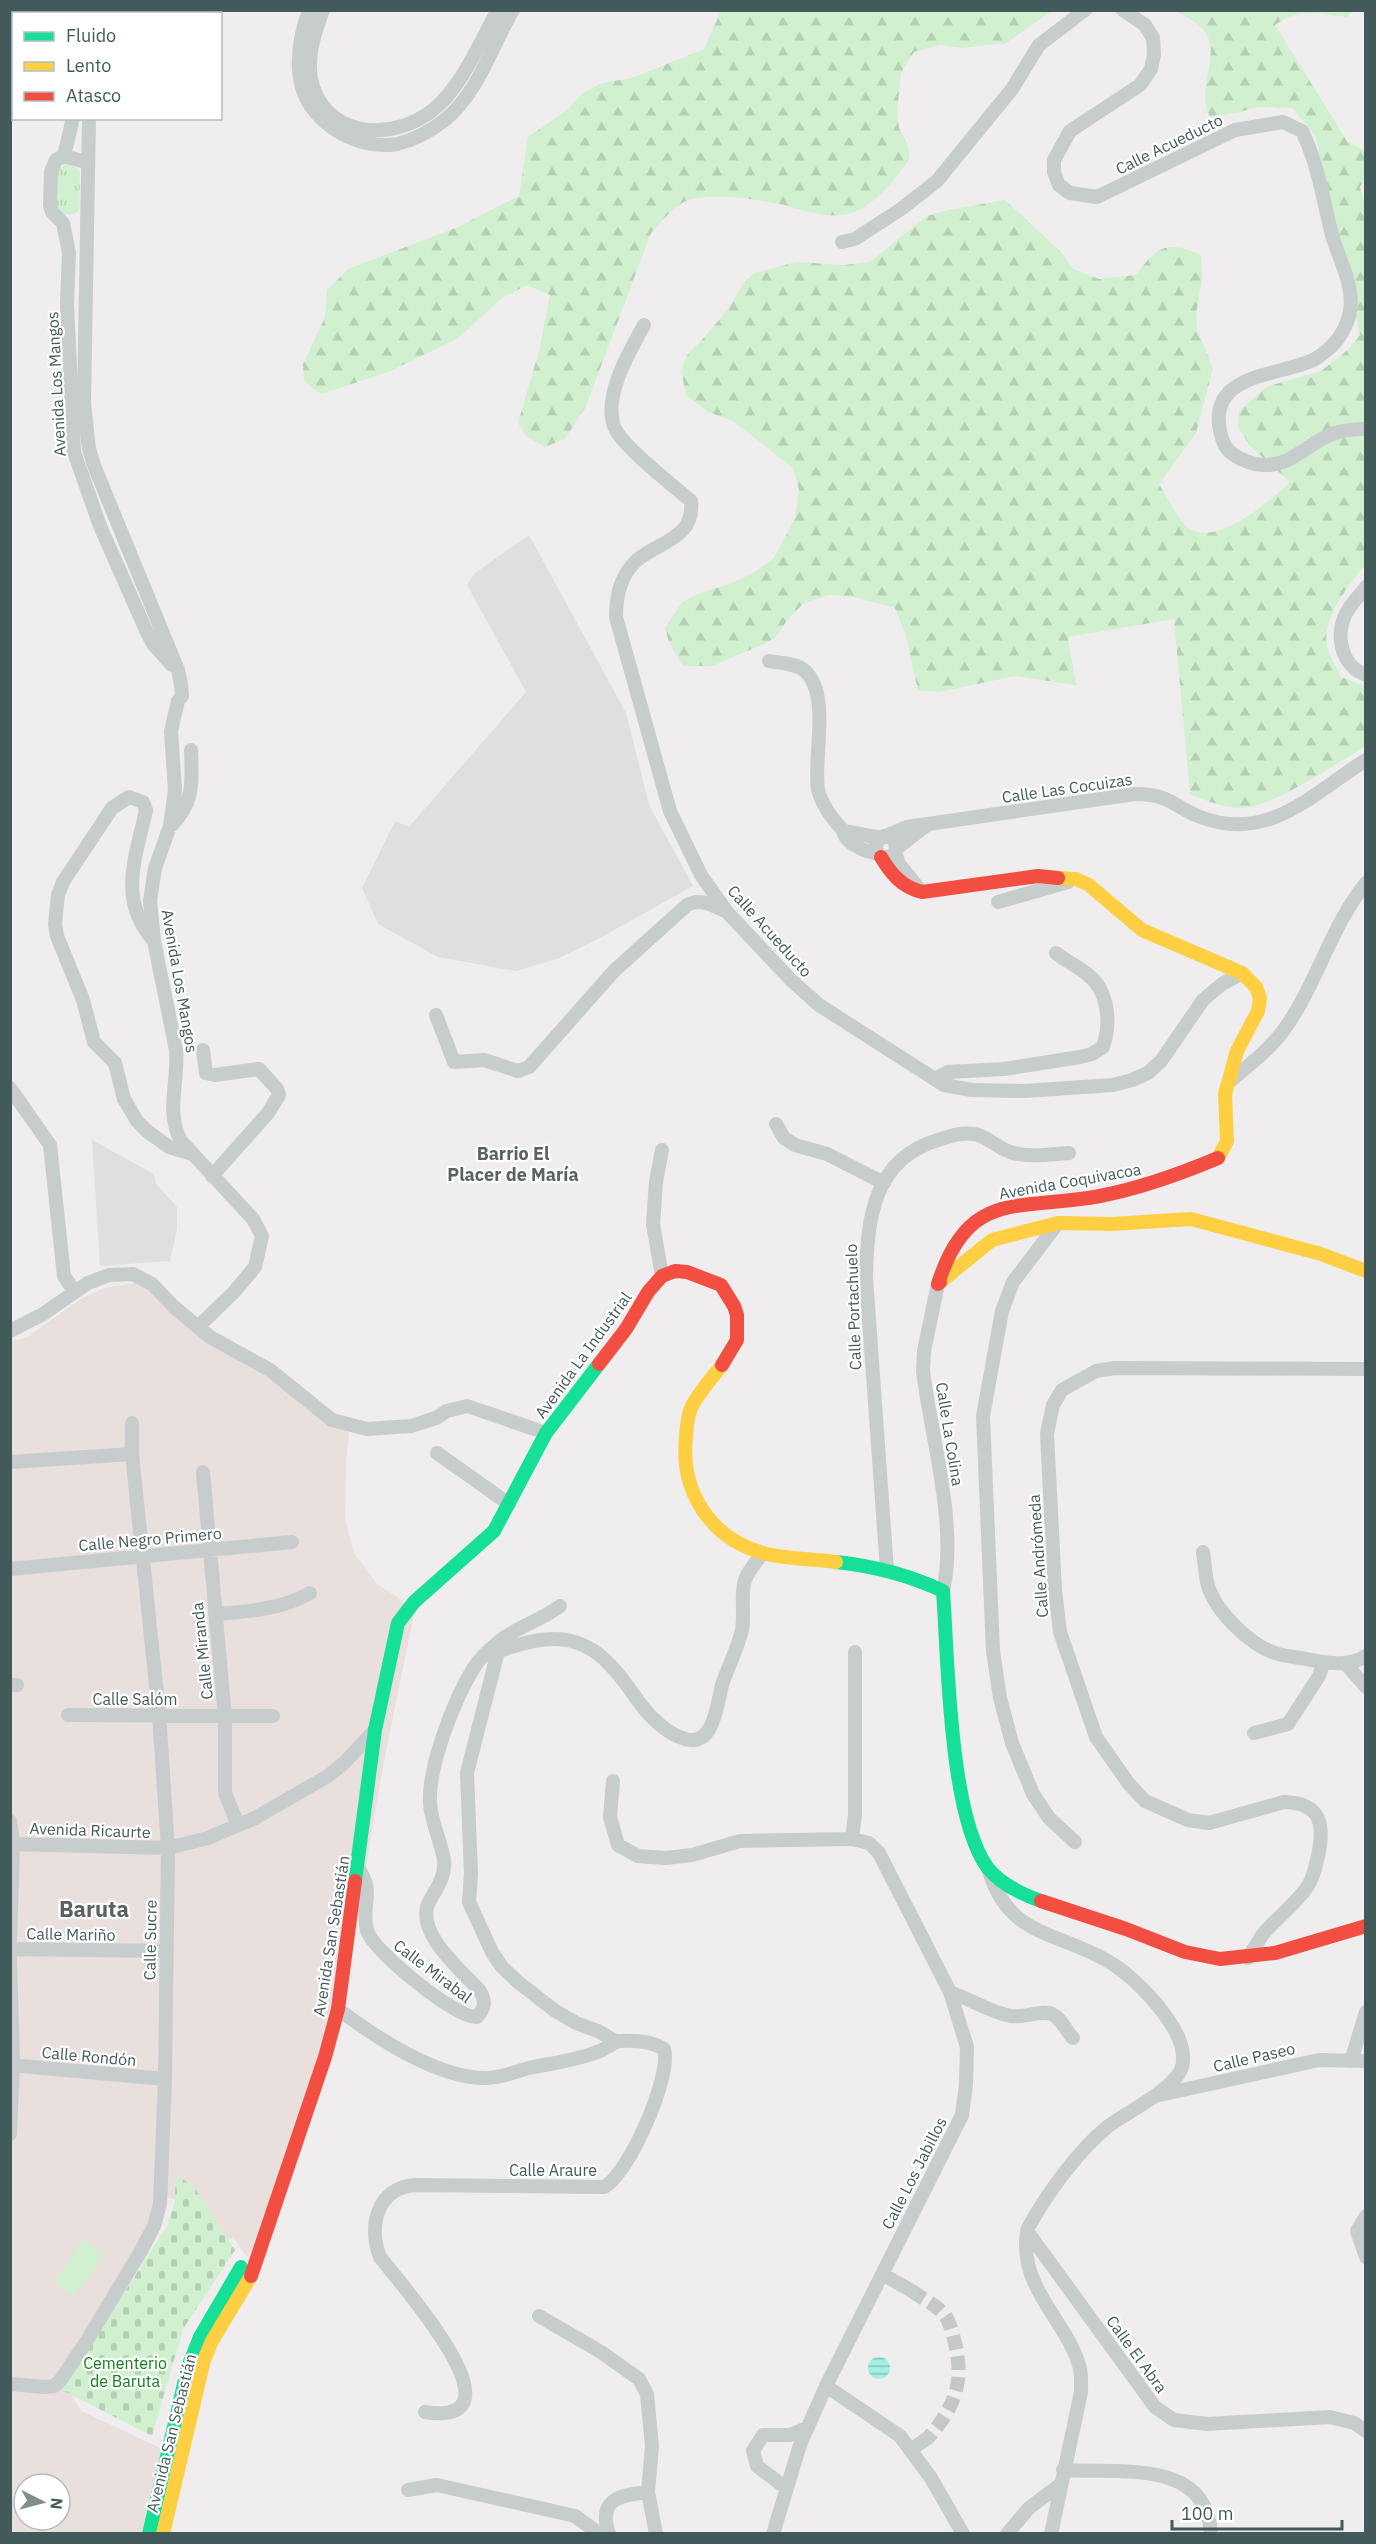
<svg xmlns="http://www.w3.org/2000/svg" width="1376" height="2544" font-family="'IBM Plex Sans',sans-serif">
<defs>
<pattern id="grass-tufts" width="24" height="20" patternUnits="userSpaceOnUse" patternTransform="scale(1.5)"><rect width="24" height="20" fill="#d1f0cf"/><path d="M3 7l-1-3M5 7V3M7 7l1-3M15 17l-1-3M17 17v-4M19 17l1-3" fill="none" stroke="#b5d0b4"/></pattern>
<pattern id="forest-firs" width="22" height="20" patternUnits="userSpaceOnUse" patternTransform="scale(1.5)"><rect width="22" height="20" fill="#d1f0cf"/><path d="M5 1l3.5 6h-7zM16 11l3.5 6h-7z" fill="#b5d0b4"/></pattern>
<pattern id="cemetery-stones" width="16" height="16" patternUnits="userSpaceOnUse" patternTransform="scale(1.5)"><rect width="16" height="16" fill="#d1f0cf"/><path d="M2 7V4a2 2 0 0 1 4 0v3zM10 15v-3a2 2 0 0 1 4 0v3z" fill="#b5d0b4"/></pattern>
<pattern id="water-rules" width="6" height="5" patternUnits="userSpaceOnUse" patternTransform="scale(1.5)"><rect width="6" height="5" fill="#a1f0e0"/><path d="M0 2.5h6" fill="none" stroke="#85c5b9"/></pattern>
</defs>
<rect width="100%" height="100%" fill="#efedee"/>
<path fill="#e9dfdd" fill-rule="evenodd" d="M 141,1282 L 349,1433 L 346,1461 L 345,1519 L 354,1553 L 377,1584 L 415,1609 L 383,1766 L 350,1958 L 259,2240 L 247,2257 L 233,2237 L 221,2245 L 185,2201 L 161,2197 L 159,2211 L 62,2379 L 81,2411 L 171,2453 L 152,2533 L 11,2534 L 11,1342 L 27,1337 L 82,1298 L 104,1288 ZM 24,2484 L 60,2484 L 60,2520 L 24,2520 Z"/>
<path fill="#e0dfe0" d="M 529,535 L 626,713 L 649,805 L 693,886 L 598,939 L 557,959 L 516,971 L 438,957 L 378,924 L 362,888 L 395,821 L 409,827 L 526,692 L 467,585 L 475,573 Z
M 92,1140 L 154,1174 L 156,1184 L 177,1207 L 177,1229 L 170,1261 L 100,1266 Z"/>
<path fill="url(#grass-tufts)" d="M 72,163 L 80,172 L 79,210 L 74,214 L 63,215 L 55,209 L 57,171 L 64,165 Z"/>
<path fill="url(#forest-firs)" d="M 721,11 L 1052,11 L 1006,43 L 961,48 L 940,45 L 914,52 L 901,73 L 897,111 L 899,128 L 907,143 L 910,158 C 894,181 872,211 842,215 C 824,217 805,211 788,206 C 764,200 707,191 684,202 C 671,209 661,222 651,233 L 586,406 L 565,439 L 545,447 L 526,436 L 518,423 L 539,351 L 550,295 L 527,285 L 502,298 L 457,339 L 388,372 L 321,394 L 304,381 L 303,364 L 325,317 L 327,290 L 348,269 L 458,227 L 519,196 L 528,137 L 566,111 L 583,93 L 602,83 L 632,78 L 704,49 Z
M 1175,11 L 1352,11 L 1347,17 C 1316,14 1301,7 1275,25 L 1347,141 L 1365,151 L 1365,177 L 1360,187 L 1366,209 L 1365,565 C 1350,583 1321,620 1327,646 C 1329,656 1337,667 1341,677 L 1365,686 L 1365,746 C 1338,763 1279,802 1249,807 C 1229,811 1208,801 1190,794 L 1174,619 L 1068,637 L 1076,685 L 1015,676 L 939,692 L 918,690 L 905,633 L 895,608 L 854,597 L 829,595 L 804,603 L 788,619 L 775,638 L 764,644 L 712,666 L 683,666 L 669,642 L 665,628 L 682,602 L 697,594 L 730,584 L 755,572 L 774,558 L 795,518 L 799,490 L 793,468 L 733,421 L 708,412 L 686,395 L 681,371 L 687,355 L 702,340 L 728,309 L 744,282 L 755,273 L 796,262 L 844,265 L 870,262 L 927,216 L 948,210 L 1005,200 L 1061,252 L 1073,269 L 1099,279 L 1136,275 C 1157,246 1167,240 1201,255 L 1202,277 L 1196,315 L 1197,329 L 1213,368 L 1196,433 L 1159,484 C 1167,497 1174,513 1184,524 C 1211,553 1270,501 1290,482 L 1251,447 L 1238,427 L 1239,411 L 1266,387 L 1321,371 L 1349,349 L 1360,335 L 1315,135 L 1292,108 L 1257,107 L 1236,113 L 1210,117 C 1196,89 1218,63 1208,37 C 1204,25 1185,16 1175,11 Z"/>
<path fill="url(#cemetery-stones)" d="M 180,2177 L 194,2187 L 235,2250 L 183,2329 L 152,2436 L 62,2390 L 167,2226 L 175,2201 L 175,2179 Z"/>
<path fill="#d1f0cf" d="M 84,2239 L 104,2254 L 74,2297 L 54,2282 Z"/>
<path fill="url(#water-rules)" d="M868 2368a11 11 0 1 1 22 0a11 11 0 1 1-22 0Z"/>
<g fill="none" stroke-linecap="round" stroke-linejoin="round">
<path stroke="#c4c8c9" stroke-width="14" stroke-dasharray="14 7" stroke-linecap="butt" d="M 912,2291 C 921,2298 935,2304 943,2313 C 949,2319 952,2331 954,2339 C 965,2380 956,2406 928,2438"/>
<path stroke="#c7cccc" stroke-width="14" d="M 88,10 L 88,14
M 309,10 C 300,35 295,62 302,87 C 312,124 359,151 397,144 C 414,140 432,130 446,119 C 479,91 491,47 513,10
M 323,10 C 314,34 305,62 313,87 C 331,140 395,140 433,110 C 461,88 480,42 498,10
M 1123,10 L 1145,25 L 1153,38 L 1154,55 L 1151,69 L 1140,85 L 1070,131 L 1054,160 L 1054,172 L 1059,185 L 1070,193 L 1097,197 L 1235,130 L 1283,122 L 1302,131 C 1318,164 1323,199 1332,235 C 1340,263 1359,293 1347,322 C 1341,339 1330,350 1315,359 C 1286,375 1213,372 1219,424 C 1220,432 1222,443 1228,450 C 1237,459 1253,465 1265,465 C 1290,466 1308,444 1330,435 C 1341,430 1353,429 1366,429
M 74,14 L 74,10
M 89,118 L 84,403 L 89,449 L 95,468 L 178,670 L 181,684 L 182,696 L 178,701 L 171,731 L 175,790 L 170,826 L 155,868 L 150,901 L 154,941 L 176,1050 C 179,1082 165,1111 181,1141 L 253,1219 L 262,1236 L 255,1267 L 234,1292 L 198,1327
M 64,156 L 73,118
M 88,157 L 82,161 L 64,156 L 56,160 L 51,172 L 50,205 L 52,212 L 63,223 L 69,253 L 67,304 L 74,452 L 100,526 L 145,628 L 153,644 L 172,665
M 842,242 L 855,239 L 901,209 L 937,181 L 1012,89 L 1039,45 L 1085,10
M 644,325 C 630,351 603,395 614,426 C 621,446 674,486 691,501 C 695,539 659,541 636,561 C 621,575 616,597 616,617 L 670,811 L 701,875 L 727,912 L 791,980 L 819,1005 L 944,1085 L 972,1090 L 1024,1091 L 1113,1085 L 1132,1080 L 1148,1073 L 1161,1061 L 1203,1000 L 1222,984 L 1242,973
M 1366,587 C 1360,595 1353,602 1348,610 C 1334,632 1340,666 1366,675
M 769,661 C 780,663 797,663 805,671 C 831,695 813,758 818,789 C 821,804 831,817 841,828 C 844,832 844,837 848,840 C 856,848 867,851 877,854
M 171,826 C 195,801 192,782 191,750
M 844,831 L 881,838
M 884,836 L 892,838 L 896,844 L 895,853 L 888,858 L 877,854 L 876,843 L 881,838 L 907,827 L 1135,794 C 1172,794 1174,808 1203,818 C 1270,842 1313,793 1366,760
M 897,848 L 927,825
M 895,853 L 899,864 L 920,890
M 998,902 L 1068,882
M 154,941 C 117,899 136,858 146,810 L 143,802 L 129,797 L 112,808 L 63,882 L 58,895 L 55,924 L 57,936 L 83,1000 L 94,1042 L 115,1063 L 124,1099 L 137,1121 L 147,1131 L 169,1147 L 192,1154
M 436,1015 L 454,1062 L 484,1060 L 518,1071 L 529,1067 L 614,971 L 687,905 C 701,898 712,905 725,911
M 203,1050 L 206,1073 L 215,1075 L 259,1069 L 277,1089 L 279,1095 L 268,1113 L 212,1176
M 935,1079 L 948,1072 L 1004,1069 L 1080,1057 L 1092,1054 L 1103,1047 C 1111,1024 1109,990 1087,974 C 1077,966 1066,961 1056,953
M 1230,1081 C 1248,1066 1269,1050 1283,1031 C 1317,985 1330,927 1366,883
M 10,1088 L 50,1145 L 64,1276 L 74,1291
M 776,1124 L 784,1138 L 795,1145 L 827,1154 L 884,1183
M 1058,1223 L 1013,1282 L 1002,1311 L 983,1416 L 993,1651 L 1000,1698 L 1012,1743 L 1033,1794 L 1049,1818 L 1075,1842
M 662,1276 L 653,1224 L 656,1182 L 662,1150
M 938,1284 L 924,1351 L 923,1371 C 931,1437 958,1526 943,1591
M 10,1331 L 43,1314 L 88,1283 L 109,1275 L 133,1274 L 152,1284 L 174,1307 L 210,1337 L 270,1370 L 332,1420 L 367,1429 L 411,1426 L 436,1418 L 447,1411 L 467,1406 L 546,1433
M 437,1453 L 509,1504
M 10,1462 L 132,1454
M 203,1472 L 225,1718 L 225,1793 L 238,1825
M 1203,1552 C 1205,1564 1205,1578 1209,1589 C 1218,1613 1250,1645 1275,1653 C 1286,1657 1300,1657 1311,1660 C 1330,1663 1349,1667 1366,1656
M 10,1569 L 292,1542
M 887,1570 L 866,1278 C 867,1220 873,1159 938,1140 C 950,1136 961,1132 974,1134 C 988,1136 997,1148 1010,1152 C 1028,1158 1051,1154 1069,1153
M 215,1614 C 245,1612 283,1609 310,1593
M 498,1651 L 467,1773 L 471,1874 L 469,1902 L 492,1952 L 502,1967 L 518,1982 L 554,2010 L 576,2023 L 598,2031 L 617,2042
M 489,1654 C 535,1639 574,1625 611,1666 C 623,1678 632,1693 642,1706 C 652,1719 668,1734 685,1739 C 716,1748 717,1699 723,1682 C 729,1665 738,1647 742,1630 C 745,1613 740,1596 745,1580 C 749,1569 756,1562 763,1553
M 1345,1663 L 1366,1687
M 10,1685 L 17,1685
M 68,1715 L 273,1716
M 1254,1733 L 1288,1724 L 1319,1676 L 1324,1662
M 613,1781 L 610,1817 L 618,1845 L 638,1856 L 666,1858 L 692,1855 L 740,1841 L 852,1839 L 869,1843 L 879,1853 L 950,1992 L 967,2047 L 966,2084 L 962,2115 L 826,2386 L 800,2445 L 773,2534
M 10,1821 L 13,1844 L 10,1940
M 852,1839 L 855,1814 L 855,1652
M 10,1844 L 168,1848 L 208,1838 L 255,1818 L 328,1776 L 344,1763 L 375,1730
M 358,1868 C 376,1893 360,1905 367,1930 C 372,1951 457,2019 477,2017 C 485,2008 486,2002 480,1991 C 462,1971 414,1932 429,1902 C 436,1889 446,1877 444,1860 C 441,1841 431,1822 430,1803 C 428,1767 454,1700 473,1669 C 479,1659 492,1647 501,1640 C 519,1626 542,1620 560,1606
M 989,1871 C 1009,1937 1056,1931 1106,1960 C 1133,1975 1167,2011 1179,2039 C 1183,2049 1185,2060 1181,2070 C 1169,2093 1126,2112 1106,2128 C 1077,2152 1046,2195 1028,2228 C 1026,2234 1026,2240 1026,2246 C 1026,2292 1067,2324 1079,2365 C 1082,2374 1081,2383 1081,2392 L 1051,2534
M 10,1949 L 167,1951
M 1248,1958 C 1253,1950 1258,1942 1263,1934 C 1276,1919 1293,1906 1305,1890 C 1313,1880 1315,1868 1318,1856 C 1325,1824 1321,1803 1284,1802 L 1209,1823 L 1188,1820 L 1145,1801 L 1129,1784 L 1096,1737 L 1060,1632 L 1055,1590 L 1047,1434 L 1053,1405 L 1062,1390 L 1096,1371 L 1115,1368 L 1366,1369
M 10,1959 L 13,2065 L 10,2134
M 950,1992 C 970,1999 990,2012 1011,2016 C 1024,2018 1040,2010 1052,2014 C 1061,2018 1066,2031 1073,2038
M 338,2009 C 375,2037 437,2078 485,2078 C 501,2078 514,2072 529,2068 C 553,2063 578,2060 600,2051 C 607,2048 613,2042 620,2041 C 636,2040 651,2041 664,2049 C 672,2076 629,2174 604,2187 L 415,2185 C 377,2188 368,2226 380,2257 C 399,2282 530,2428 425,2412
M 1351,2061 L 1366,2012
M 10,2065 L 165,2079
M 1155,2096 L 1319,2060 L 1366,2061
M 1366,2216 L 1357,2231 L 1366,2257
M 1027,2231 L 1155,2407 L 1174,2420 L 1207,2424 L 1330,2417 L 1354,2423 L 1366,2431
M 882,2274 L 912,2291
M 539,2316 L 601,2352 L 639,2379 L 647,2394 L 652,2446 L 648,2492 L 656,2534
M 10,2384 L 45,2387 L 54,2386 L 60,2381 L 86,2342 L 141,2251 L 154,2226 L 160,2204 L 165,2079 L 168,1848 L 159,1714 L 132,1454 L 132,1423
M 826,2386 L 900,2436 L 931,2478 L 963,2534
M 910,2450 L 928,2438
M 1063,2470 C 1116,2474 1207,2457 1211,2534
M 786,2488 L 757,2466 L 753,2451 L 763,2435 L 790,2435 L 807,2428
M 408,2490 L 437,2485 L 575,2516 L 600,2534
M 609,2534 C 597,2499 620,2495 648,2492
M 1007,2534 L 1029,2508 L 1061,2484"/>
<path stroke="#16e098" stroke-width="14" d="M 836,1562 C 874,1566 909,1575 943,1591 C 948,1659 949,1813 987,1867 C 1000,1884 1021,1894 1041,1901
M 355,1881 L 375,1730 L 398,1623 L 414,1602 L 494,1531 L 546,1433 L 599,1364
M 149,2534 L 188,2367 L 200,2337 L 241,2267"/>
<path stroke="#ffcf43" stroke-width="14" d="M 1058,878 L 1076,879 L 1089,885 L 1142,930 L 1242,973 L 1256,987 L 1260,998 L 1258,1011 L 1237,1051 L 1225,1094 L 1227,1141 L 1218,1158
M 940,1282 L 992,1240 L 1058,1223 L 1112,1224 L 1191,1219 L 1321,1254 L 1366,1271
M 722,1365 C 712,1378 700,1391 692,1406 C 687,1415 687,1427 686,1437 C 680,1491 710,1538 763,1553 C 786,1559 813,1559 836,1562
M 163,2534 L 204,2360 L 212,2341 L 251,2276"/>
<path stroke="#f24e42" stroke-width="14" d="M 881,857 C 891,874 902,887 922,892 L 1038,876 L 1058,878
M 940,1282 L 938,1284 C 968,1188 1019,1211 1100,1196 C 1141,1188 1180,1174 1218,1158
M 599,1364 L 626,1329 L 648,1292 L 662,1276 L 675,1271 L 687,1272 L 721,1285 L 734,1306 L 737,1315 L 737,1340 L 722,1365
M 1041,1901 L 1126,1929 L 1185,1952 L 1220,1959 L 1275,1953 L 1366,1926
M 251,2276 L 325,2057 L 338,2009 L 355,1881"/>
</g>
<g text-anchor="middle" stroke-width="4.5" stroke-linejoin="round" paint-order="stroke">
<g font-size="16" fill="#435a5b" stroke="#fff">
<text transform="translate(1169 144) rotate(-26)" y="6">Calle Acueducto</text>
<text transform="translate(56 384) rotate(-93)" y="6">Avenida Los Mangos</text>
<text transform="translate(1067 788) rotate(-8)" y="6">Calle Las Cocuizas</text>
<text transform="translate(770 931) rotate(48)" y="6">Calle Acueducto</text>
<text transform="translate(180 981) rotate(80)" y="6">Avenida Los Mangos</text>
<text transform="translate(1070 1181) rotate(-10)" y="6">Avenida Coquivacoa</text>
<text transform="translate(853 1307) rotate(-92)" y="6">Calle Portachuelo</text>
<text transform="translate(583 1355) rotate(-54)" y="6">Avenida La Industrial</text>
<text transform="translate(950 1434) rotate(81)" y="6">Calle La Colina</text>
<text transform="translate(150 1539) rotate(-5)" y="6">Calle Negro Primero</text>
<text transform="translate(1038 1556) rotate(-94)" y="6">Calle Andrómeda</text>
<text transform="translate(202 1651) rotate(-96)" y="6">Calle Miranda</text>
<text x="135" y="1705">Calle Salóm</text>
<text transform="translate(90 1830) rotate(2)" y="6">Avenida Ricaurte</text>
<text transform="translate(71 1934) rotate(1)" y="6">Calle Mariño</text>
<text transform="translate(331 1936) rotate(-81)" y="6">Avenida San Sebastián</text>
<text transform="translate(150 1940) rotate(-89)" y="6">Calle Sucre</text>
<text transform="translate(433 1971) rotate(37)" y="6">Calle Mirabal</text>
<text transform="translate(89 2056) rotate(5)" y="6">Calle Rondón</text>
<text transform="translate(1254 2057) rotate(-13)" y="6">Calle Paseo</text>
<text x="553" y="2176">Calle Araure</text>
<text transform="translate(914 2173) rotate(-63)" y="6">Calle Los Jabillos</text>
<text transform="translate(1137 2354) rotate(54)" y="6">Calle El Abra</text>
<text transform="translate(171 2433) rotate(-76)" y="6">Avenida San Sebastián</text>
</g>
<g font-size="16" fill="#0f8118" stroke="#fff">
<text x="125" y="2369">Cementerio<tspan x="125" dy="18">de Baruta</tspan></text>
</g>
<g font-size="18" font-weight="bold" fill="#596162" stroke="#fff">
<text x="513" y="1160">Barrio El<tspan x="513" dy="21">Placer de María</tspan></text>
</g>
<g font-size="22" font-weight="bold" fill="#596162" stroke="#fff">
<text x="94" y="1917">Baruta</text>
</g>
</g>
<rect width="1376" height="2544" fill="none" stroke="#435a5b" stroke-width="24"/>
<rect x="12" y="12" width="210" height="108" fill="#ffffff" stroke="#b4bdbd" stroke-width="1.5"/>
<rect x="24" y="32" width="30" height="9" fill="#16e098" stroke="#b4bdbd" stroke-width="1.5"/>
<text x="66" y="42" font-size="18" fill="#435a5b">Fluido</text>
<rect x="24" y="62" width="30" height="9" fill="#ffcf43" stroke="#b4bdbd" stroke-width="1.5"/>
<text x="66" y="72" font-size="18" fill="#435a5b">Lento</text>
<rect x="24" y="92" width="30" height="9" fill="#f24e42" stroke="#b4bdbd" stroke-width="1.5"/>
<text x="66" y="102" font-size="18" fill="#435a5b">Atasco</text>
<g transform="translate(42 2502) rotate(96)"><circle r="28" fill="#ffffff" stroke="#b4bdbd" stroke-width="1.5"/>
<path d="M0-4.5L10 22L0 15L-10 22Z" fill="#7f8d8e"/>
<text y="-9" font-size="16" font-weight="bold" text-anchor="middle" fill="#435a5b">N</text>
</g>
<path d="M1172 2520v9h170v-9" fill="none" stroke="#435a5b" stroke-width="3"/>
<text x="1181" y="2520" font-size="18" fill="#435a5b" stroke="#ffffff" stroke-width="4.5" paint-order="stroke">100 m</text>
</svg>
